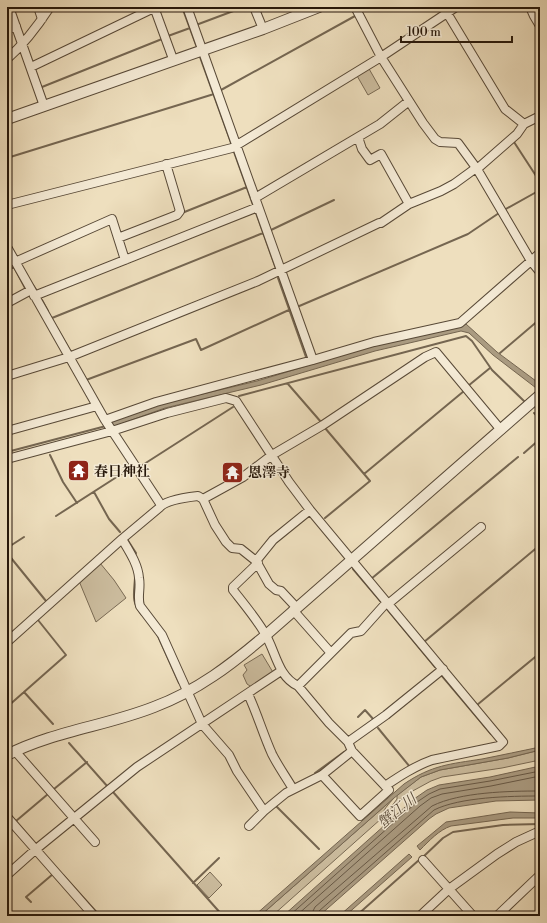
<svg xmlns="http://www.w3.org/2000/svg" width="547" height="923" font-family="'Libre Bodoni','Noto Serif JP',serif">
<rect width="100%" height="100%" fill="#eedfbe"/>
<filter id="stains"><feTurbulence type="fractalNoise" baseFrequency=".005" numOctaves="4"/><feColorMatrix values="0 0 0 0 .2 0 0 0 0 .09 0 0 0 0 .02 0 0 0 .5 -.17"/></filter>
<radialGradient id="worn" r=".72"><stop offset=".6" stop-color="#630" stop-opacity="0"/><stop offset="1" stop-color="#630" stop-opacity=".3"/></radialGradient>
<path fill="#ccbd9f" stroke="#796a54" d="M 368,67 L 380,88 L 368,95 L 356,74 Z
M 100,563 L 114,580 L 126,598 L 96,622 L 79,581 Z
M 262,654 L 274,674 L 253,688 L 247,684 L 243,675 L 247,670 L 244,665 Z
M 540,750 L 540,760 L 502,768 L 442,777 L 431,781 L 409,793 L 386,814 L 397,799 L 397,795 L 421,777 L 440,770 L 508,758 Z
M 394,798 C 388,805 383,809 382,818 L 272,916 L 260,916 Z
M 210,872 L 222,885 L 209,898 L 197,885 Z"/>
<path fill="#aa9b81" stroke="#756651" d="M 466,324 L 497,352 L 540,384 L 540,391 L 493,355 L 469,333 L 461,331 L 375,351 L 261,385 L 165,408 L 112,427 L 109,422 L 165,403 L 257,381 L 376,345 Z
M 540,747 L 540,750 L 508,758 L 440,770 L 421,777 L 394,798 L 260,916 L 254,916 L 404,784 C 432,765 450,764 482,759 C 502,755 521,751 540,747 Z
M 540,766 L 540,800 L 496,801 L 449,808 L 436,814 L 429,819 L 319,916 L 283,916 L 414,799 L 427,790 L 439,785 L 490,777 Z
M 510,812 L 540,813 L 540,818 L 513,818 L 451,826 C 439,830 429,841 420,850 L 417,846 L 446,822 Z
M 409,854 L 412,857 L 345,916 L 339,916 Z"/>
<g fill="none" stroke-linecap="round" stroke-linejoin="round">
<path stroke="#685946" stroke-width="1" d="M 289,916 L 417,802 L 429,794 L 440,789 L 490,781 L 540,771
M 296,916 L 420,806 L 431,798 L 442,794 L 491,786 L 540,776
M 312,916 L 313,911 L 315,907 L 432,806 C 460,792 509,791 540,791
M 317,916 L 319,911 L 434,810 C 460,797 510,796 540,796"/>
<path stroke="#756651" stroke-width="2" d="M 182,7 L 196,45
M 363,10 L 368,7
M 196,25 L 244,7
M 168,36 L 190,28
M 200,57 L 231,143
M 42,87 L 162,39
M 221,90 L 355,16
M 514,142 L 540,182
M 234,152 L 253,205
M 7,158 L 214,94
M 504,210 L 540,190
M 182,213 L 247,187
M 256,213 L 276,269
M 271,230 L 334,200
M 7,271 L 14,267 L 25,288
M 278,278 L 306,357
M 33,285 L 37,291
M 42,300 L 48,311
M 297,307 L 468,234 L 499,213
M 51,317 L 52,318 L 263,233
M 54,323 L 72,354
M 500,353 L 540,319
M 86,380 L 196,339 L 201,350 L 291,309
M 288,384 L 321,422
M 468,386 L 490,368
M 239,396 L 466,336 L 472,341 L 492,370 L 525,402
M 534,413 L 540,419
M 7,452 L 106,426
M 524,453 L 540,439
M 50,455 L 63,482 L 77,503
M 141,466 L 233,407
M 364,474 L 464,391
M 94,492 L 109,519 L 120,532
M 56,516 L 126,471 L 133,470
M 325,518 L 370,481 L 325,428
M 127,539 L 136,553 L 135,555
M 7,548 L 24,537
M 7,553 L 46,601
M 353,569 L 382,603
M 135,578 C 134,594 131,602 142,615
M 371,579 L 518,457
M 387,609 L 435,667
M 157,634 L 179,683
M 424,642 L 540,545
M 442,676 L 491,734
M 24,692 L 53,724
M 477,705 L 540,653
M 7,707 L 66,655 L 38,620
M 358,717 L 365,710 L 374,720
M 378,728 L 410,767
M 69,743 L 108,787
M 315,773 L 344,752
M 54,789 L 87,762
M 113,792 L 223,916
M 276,806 L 319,849
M 7,811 L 35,843
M 16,821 L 48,794
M 423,857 L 443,838 L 453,832 L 503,825 L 540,824
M 63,875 L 100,916
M 193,883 L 219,858
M 31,902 L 26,897 L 53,874
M 356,916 L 419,860"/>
<defs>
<path id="minor" d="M 9,7 L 44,106
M 38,7 L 42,19
M 154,7 L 173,59
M 187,7 L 313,360
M 254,7 L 263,29
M 355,7 L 381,57 L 423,123 L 435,139 L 440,142 L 458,143 L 477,169 L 531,261 L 540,272
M 530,7 L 534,16 L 540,26
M 447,13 L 505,109 L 524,124
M 7,29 L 16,26
M 7,59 C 22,46 39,24 50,7
M 31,67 L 154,8
M 358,137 L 362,149 L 370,160 L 381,154 L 409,204
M 477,169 L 517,134 L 524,124 L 540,116
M 255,198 L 380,124 L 409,101
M 7,205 L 232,148 L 381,57 L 456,7
M 118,238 L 177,215 L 180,211 L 166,164
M 7,247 L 105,420 L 161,505
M 15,262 L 112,219 L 125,260
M 34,296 L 258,207
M 7,303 L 31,290
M 7,376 L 69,357 L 258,281 L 379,223 L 381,223 L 409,204 L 441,191 L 454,184 L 476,168
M 105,420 L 156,402 L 313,360 L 374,342 L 460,323 L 540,253
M 7,431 L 97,406
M 7,459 L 112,431 L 167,413 L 226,398 L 236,401 L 289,482 L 310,510 L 503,742 L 499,746 L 432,760 C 415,766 400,776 385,786
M 203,499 L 243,477 L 272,455 L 323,425 L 425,357 L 436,352 L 501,430
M 122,539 C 129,551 138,564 139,578 C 141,588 137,597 140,606 L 162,635 L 202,724 L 229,755 L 237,771 L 264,811
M 256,561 L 273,540 L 310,510
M 258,563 L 233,587 L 233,590 C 244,604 255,617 264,632 C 276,651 277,676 298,686 L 329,723 L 348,742 L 352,751 L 389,790 L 360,816 L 322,775
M 388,604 L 481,527
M 293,610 L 331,653
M 7,642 L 122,539 L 159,508 C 165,500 189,497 198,496 L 203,499 L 215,525 L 226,542 L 232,548 L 241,549 L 256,561 L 269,584 L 276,590 L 281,591 L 296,607
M 298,686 L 351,633 L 361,631 L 387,602
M 248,694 C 257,713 263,734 272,754 C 278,766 286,777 293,789
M 348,742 L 386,715 L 443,669
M 15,751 L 95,842
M 7,817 L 94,916
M 249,826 L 264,811 L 286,793 L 322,775 L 352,751
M 423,860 L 473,916
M 7,875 L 35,850 L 137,767 L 281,671
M 420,916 L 449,889 L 497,854 L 516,842 L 540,831
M 497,916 L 540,875"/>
<path id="tertiary" d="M 7,119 L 263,29 L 319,7
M 7,755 C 54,731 106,726 154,707 C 197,691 232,664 266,635 L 540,395"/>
</defs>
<use href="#minor" stroke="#584937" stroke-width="10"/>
<use href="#tertiary" stroke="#584937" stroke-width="12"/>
<use href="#minor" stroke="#f4ead5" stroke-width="8"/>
<use href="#tertiary" stroke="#f4ead5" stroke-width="10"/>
</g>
<defs>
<symbol id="temple-square" viewBox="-11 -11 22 22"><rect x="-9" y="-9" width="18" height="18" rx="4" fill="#8f2418" stroke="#f4ead5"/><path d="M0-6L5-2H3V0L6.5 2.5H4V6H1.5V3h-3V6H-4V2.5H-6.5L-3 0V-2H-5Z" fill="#fff"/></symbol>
</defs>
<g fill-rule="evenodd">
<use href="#temple-square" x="66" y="458" width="25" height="25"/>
<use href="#temple-square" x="220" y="460" width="25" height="25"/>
</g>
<g text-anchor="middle" stroke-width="3" stroke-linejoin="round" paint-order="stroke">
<g font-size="14" font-weight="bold" fill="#26170a" stroke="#f4ead5" text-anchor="start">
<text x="94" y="476">春日神社</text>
<text x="248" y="477">恩澤寺</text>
</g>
<g font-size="15" font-style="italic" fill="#5b4c3a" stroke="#f4ead5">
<text transform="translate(397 811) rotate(-39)" y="5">蟹江川</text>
</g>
</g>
<rect width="547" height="923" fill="none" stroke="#eedfbe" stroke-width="24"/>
<rect x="8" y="8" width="531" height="907" fill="none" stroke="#26170a" stroke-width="2"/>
<rect x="12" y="12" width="523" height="899" fill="none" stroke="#26170a"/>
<path d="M401 36v6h111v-6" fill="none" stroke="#26170a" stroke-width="2"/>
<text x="407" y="36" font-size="12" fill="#26170a" stroke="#f4ead5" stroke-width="3" paint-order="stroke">100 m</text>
<rect width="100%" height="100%" filter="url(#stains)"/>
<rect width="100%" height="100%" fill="url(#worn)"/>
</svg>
